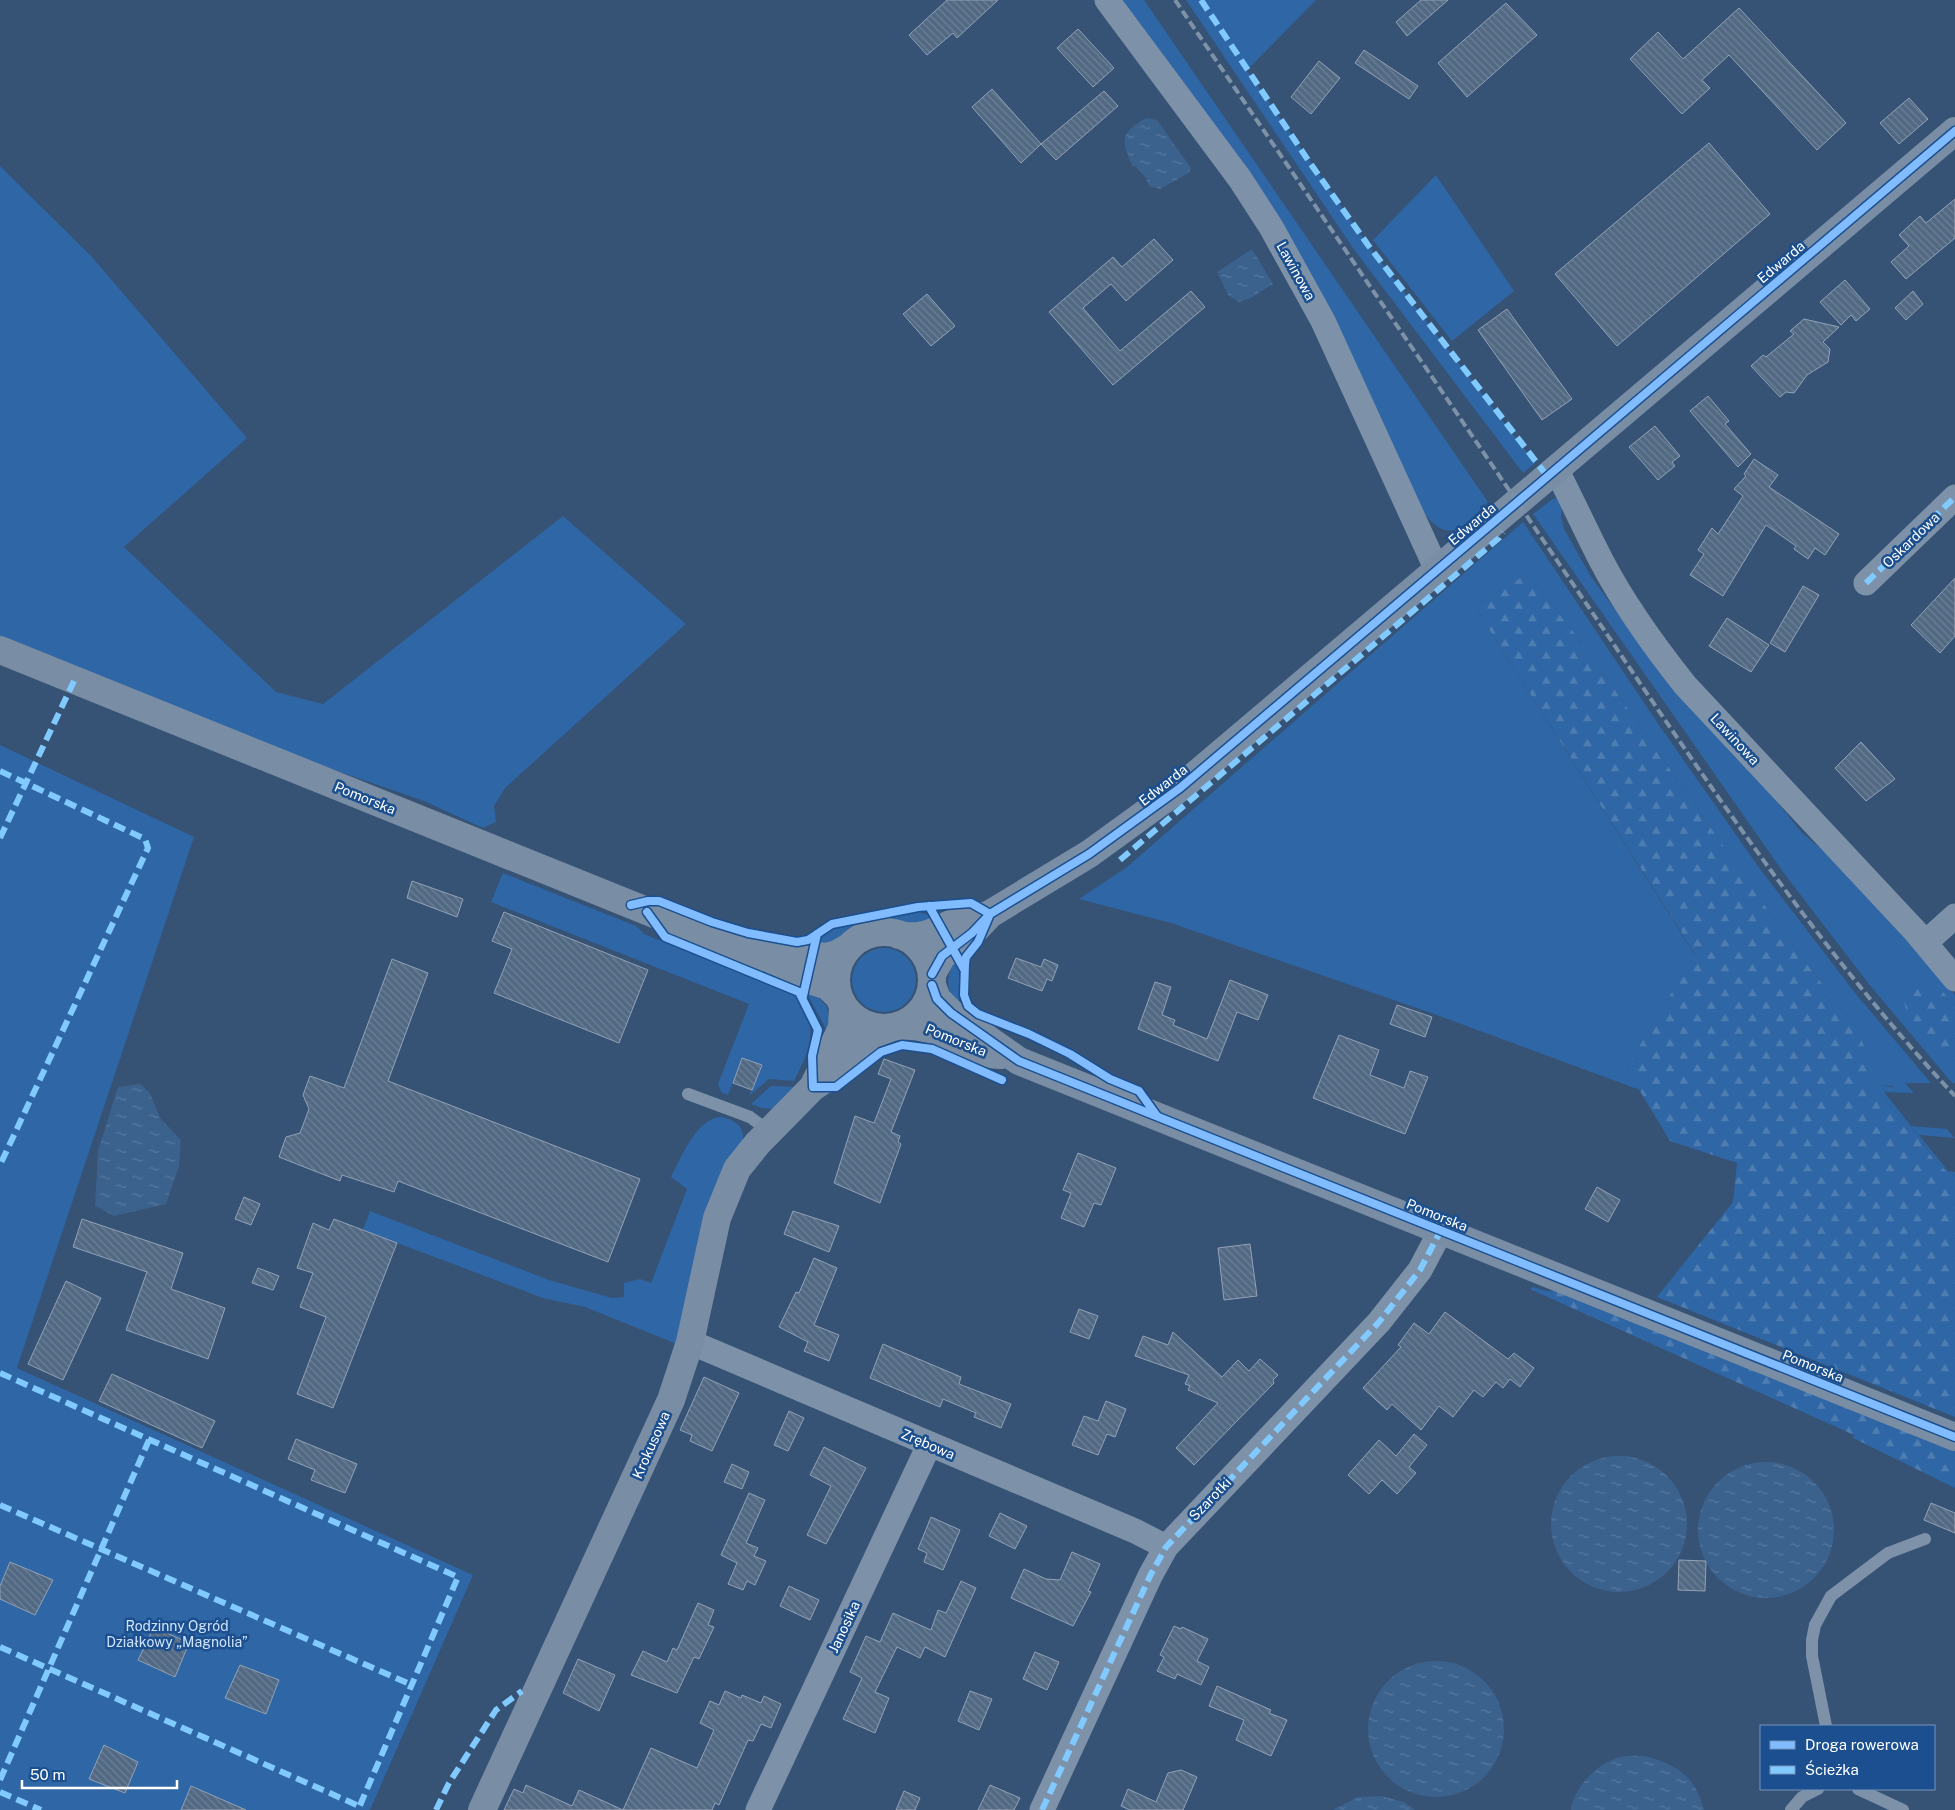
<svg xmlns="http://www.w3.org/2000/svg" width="1955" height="1810" font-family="'Public Sans',sans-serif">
<defs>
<pattern id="forest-firs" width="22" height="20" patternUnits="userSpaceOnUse" patternTransform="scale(1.25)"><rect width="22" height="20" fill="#2f66a5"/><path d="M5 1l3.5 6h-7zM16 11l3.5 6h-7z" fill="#4e7db2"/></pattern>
<pattern id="water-ripples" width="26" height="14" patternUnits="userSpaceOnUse" patternTransform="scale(1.25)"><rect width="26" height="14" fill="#3b618d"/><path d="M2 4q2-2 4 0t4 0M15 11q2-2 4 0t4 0" fill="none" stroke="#58799e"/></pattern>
<pattern id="building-back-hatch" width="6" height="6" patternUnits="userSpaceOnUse" patternTransform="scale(1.25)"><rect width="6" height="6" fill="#526984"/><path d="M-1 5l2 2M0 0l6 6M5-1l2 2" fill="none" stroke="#6c8096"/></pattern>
</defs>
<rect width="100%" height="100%" fill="#365274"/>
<path fill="#2f66a5" d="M 1117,0 L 1144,0 L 1488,502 C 1459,531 1447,547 1418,505 L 1352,359 Z
M 1186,0 L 1316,0 L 1247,70 L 1368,245 L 1535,463 L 1523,473 L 1353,248 Z
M 0,166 L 92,257 L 247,438 L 124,547 L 276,692 L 323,704 L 563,516 L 686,624 L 505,788 L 494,806 L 496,822 L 483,828 L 424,801 L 306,760 L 0,637 Z
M 1436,175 L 1514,291 L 1452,341 L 1373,240 Z
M 1554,498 L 1557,499 L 1562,506 L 1561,517 L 1564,529 L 1590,575 L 1665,679 L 1764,785 L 1802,833 L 1848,871 L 1955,995 L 1955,1083 L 1952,1083 L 1868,983 L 1783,872 L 1533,514 Z
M 1523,522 L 1657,722 L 1760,869 L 1856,994 L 1931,1083 L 1905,1083 L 1914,1093 L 1884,1092 L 1911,1126 L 1947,1129 L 1955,1138 L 1919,1135 L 1948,1171 L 1955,1172 L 1955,1176 C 1932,1165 1927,1144 1911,1127 C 1900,1115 1887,1105 1879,1091 L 1895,1090 L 1892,1086 L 1872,1085 L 1857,1028 L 1798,953 L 1585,647 L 1536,584 L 1524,577 L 1475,607 L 1695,955 L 1626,1068 L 1640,1090 L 1434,1014 L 1171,923 L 1079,899 L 1127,867 Z
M 0,745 L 194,837 L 17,1368 L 473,1575 L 370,1810 L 0,1810 Z
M 503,873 L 636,926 L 644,934 L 794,995 C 821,1025 810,1049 794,1081 L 769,1079 L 749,1096 L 762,1065 L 742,1058 L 728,1095 L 721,1092 L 718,1084 L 749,1004 L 491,902 Z
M 919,912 L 929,915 L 935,923 L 900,925 L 875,923 L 862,927 L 842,941 L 817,949 L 822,936 L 834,929 Z
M852 980a32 32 0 1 1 64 0a32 32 0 1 1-64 0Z
M 955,959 L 959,970 L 959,1002 L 953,1001 C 946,985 947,975 955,959 Z
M 813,990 L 827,1007 L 830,1023 L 826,1029 L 808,995 L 808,991 Z
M 771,1086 L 798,1087 L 774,1109 L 762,1108 L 751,1104 Z
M 719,1117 C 732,1118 744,1125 743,1139 L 679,1345 L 585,1307 L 543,1298 L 363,1230 L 370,1211 L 549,1280 L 612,1298 L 624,1297 L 624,1283 L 640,1279 L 651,1283 L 687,1189 L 671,1177 C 681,1158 695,1121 719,1117 Z"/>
<path fill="url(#forest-firs)" d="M 1524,576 L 1536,584 L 1585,647 L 1798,953 L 1857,1028 L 1867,1054 L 1872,1084 L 1896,1088 L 1895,1090 L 1879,1091 C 1887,1105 1900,1115 1911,1127 C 1927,1145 1931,1164 1955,1176 L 1955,1417 L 1657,1297 L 1733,1202 L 1737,1163 L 1670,1141 L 1626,1068 L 1695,954 L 1475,607 Z
M 1926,985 L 1942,991 L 1955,1006 L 1955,1074 C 1940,1060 1905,1022 1904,1000 C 1904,994 1908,991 1912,988 L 1923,990 Z
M 1533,1287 L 1547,1291 L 1564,1291 L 1955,1451 L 1955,1488 L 1853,1438 L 1854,1435 L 1530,1289 Z"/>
<path fill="url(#water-ripples)" d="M 1146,118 L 1157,120 L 1191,168 L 1189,173 L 1160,189 L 1149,186 L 1146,178 L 1135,166 L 1133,167 C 1130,162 1129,158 1127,152 C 1119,134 1131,127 1146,118 Z
M 1252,249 L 1273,284 L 1249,299 L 1239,302 L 1228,295 L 1217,272 Z
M 140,1084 L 150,1093 L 160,1118 L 181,1140 L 179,1166 L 166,1204 L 114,1216 L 95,1206 L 98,1151 L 118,1087 Z
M1551 1524a68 68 0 1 1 136 0a68 68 0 1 1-136 0Z
M1698 1530a68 68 0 1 1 136 0a68 68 0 1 1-136 0Z
M1368 1729a68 68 0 1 1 136 0a68 68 0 1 1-136 0Z
M 1644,1756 C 1677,1764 1695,1776 1704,1810 L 1571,1810 C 1574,1786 1598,1763 1620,1757 C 1628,1755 1637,1756 1644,1756 Z
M 1381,1796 L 1404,1802 L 1415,1810 L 1333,1810 L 1358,1797 Z"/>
<path fill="url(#building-back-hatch)" stroke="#92a2b6" d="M 947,0 L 998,0 L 957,38 L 953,33 L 927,55 L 909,35 Z
M 1421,0 L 1448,0 L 1407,36 L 1396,22 Z
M 1506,3 L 1537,35 L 1467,97 L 1438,63 Z
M 1739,8 L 1846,123 L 1817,150 L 1729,55 L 1702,80 L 1710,88 L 1682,114 L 1630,59 L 1658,32 L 1683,59 Z
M 1078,29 L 1114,68 L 1093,87 L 1057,48 Z
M 1364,50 L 1418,86 L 1409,99 L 1355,63 Z
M 1319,61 L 1340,78 L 1311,114 L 1291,97 Z
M 992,89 L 1041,144 L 1021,163 L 972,107 Z
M 1104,91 L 1118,106 L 1056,160 L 1041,144 Z
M 1909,98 L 1928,119 L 1899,144 L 1880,123 Z
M 1709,143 L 1770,214 L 1617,346 L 1555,274 Z
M 1955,199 L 1955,238 L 1906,279 L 1891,262 L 1909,246 L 1899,235 L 1920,216 L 1926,223 Z
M 1154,239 L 1173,260 L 1126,301 L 1111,284 L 1083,308 L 1120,351 L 1191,291 L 1205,307 L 1113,385 L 1049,312 L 1113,257 L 1122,267 Z
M 1845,280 L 1870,309 L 1856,321 L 1851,315 L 1841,325 L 1820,302 Z
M 1913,291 L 1923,304 L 1906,320 L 1895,308 Z
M 927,294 L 955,326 L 931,346 L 903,314 Z
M 1507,309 L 1572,399 L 1542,420 L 1478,330 Z
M 1804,319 L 1839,327 L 1823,342 L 1830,349 L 1828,362 L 1807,375 L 1794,393 L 1786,392 L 1780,397 L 1751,366 L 1763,355 L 1766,357 L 1794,334 L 1790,331 Z
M 1708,396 L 1729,421 L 1725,424 L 1751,454 L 1738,467 L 1690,411 Z
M 1655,426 L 1680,456 L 1672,462 L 1675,466 L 1658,480 L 1629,447 Z
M 1754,459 L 1778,475 L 1769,487 L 1839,534 L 1825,555 L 1815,548 L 1808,559 L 1794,549 L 1796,546 L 1766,525 L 1723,596 L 1690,575 L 1704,554 L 1698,550 L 1712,528 L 1718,534 L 1743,496 L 1734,489 L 1746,476 L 1744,474 Z
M 1955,578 L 1955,636 L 1940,653 L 1911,625 Z
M 1803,586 L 1819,595 L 1785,652 L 1770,643 Z
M 1727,618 L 1769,645 L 1751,672 L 1709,646 Z
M 1861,742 L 1895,779 L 1866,801 L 1835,768 Z
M 412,881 L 463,899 L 457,917 L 407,898 Z
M 504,912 L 648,970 L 619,1043 L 494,993 L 512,949 L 492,941 Z
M 1016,958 L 1041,967 L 1044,959 L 1058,965 L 1052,981 L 1047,979 L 1042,991 L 1008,978 Z
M 392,959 L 428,973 L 388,1081 L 640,1179 L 608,1262 L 398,1181 L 394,1192 L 342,1175 L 340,1181 L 279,1157 L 286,1137 L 300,1133 L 309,1109 L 303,1095 L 310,1076 L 344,1088 Z
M 1230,980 L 1268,995 L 1258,1020 L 1237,1012 L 1218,1061 L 1138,1029 L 1155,982 L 1171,987 L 1162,1015 L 1175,1020 L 1173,1025 L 1207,1039 Z
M 1397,1005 L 1432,1017 L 1425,1037 L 1390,1024 Z
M 1339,1035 L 1379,1050 L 1370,1075 L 1404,1088 L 1410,1071 L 1428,1077 L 1405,1134 L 1313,1098 Z
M 742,1058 L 762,1065 L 752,1090 L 733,1083 Z
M 884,1059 L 915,1070 L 891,1132 L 900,1136 L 898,1142 L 901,1144 L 880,1203 L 834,1183 L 855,1116 L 874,1123 L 891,1079 L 878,1074 Z
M 1078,1153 L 1116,1168 L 1101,1205 L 1094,1203 L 1084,1227 L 1061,1218 L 1071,1193 L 1063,1190 Z
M 1597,1187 L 1620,1200 L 1608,1222 L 1585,1209 Z
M 244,1197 L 260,1204 L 251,1225 L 235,1219 Z
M 793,1211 L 839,1226 L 829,1252 L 784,1234 Z
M 82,1219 L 183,1253 L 171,1289 L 225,1308 L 208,1359 L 126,1330 L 147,1272 L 73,1247 Z
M 334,1219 L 397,1243 L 333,1408 L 297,1394 L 326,1317 L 300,1307 L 313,1273 L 297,1268 L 313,1223 L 329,1230 Z
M 1250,1244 L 1257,1296 L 1224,1300 L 1218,1248 Z
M 814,1258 L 837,1268 L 814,1325 L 839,1335 L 829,1361 L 804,1351 L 808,1342 L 779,1327 L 796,1292 L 799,1293 Z
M 258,1268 L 279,1276 L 273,1290 L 252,1283 Z
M 66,1281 L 101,1298 L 63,1380 L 28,1364 Z
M 1079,1309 L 1098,1316 L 1089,1339 L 1070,1332 Z
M 1445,1312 L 1508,1359 L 1514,1353 L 1534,1368 L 1520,1387 L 1510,1379 L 1503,1388 L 1496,1382 L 1483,1397 L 1474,1390 L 1453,1417 L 1439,1406 L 1421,1430 L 1392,1404 L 1387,1410 L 1363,1388 L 1401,1347 L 1398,1345 L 1414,1323 L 1429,1334 Z
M 1173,1332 L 1222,1377 L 1238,1360 L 1249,1371 L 1260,1359 L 1278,1375 L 1273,1380 L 1274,1383 L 1194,1465 L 1176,1448 L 1218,1403 L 1188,1390 L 1190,1386 L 1185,1384 L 1189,1375 L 1135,1356 L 1143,1336 L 1168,1345 Z
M 883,1344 L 961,1377 L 959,1384 L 1011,1404 L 1001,1428 L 974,1417 L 976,1413 L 943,1399 L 940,1407 L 870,1378 Z
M 112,1374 L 215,1421 L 202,1448 L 99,1401 Z
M 704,1377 L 739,1393 L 712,1451 L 690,1441 L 692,1435 L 680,1430 Z
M 1106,1401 L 1126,1409 L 1115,1437 L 1107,1434 L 1098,1455 L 1072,1445 L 1084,1416 L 1098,1421 Z
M 789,1411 L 804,1418 L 788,1451 L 774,1445 Z
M 1414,1434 L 1427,1445 L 1409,1467 L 1416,1473 L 1397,1494 L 1382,1480 L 1369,1494 L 1348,1475 L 1379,1440 L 1396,1456 Z
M 296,1439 L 357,1464 L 345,1493 L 311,1480 L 315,1470 L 288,1459 Z
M 824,1447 L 866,1468 L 826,1544 L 807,1535 L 831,1486 L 810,1475 Z
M 732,1464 L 749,1472 L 742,1489 L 724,1482 Z
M 749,1493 L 765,1500 L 746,1543 L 758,1548 L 754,1556 L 766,1561 L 755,1585 L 747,1581 L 743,1590 L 728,1584 L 737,1563 L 721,1555 Z
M 1931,1503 L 1955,1513 L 1955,1533 L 1924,1520 Z
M 1000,1513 L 1027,1526 L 1015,1549 L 989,1536 Z
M 931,1517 L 960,1530 L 943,1570 L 924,1562 L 927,1553 L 918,1549 Z
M 1072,1552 L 1100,1564 L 1088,1591 L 1091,1592 L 1073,1626 L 1011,1598 L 1024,1569 L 1046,1579 L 1060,1580 Z
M 1679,1560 L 1706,1561 L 1705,1591 L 1678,1590 Z
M 10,1562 L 53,1580 L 35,1615 L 0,1599 L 0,1586 Z
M 961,1581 L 976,1588 L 945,1657 L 925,1647 L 920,1658 L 897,1647 L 875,1692 L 889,1698 L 875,1733 L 843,1719 L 862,1678 L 850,1672 L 866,1636 L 880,1642 L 893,1613 L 931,1630 L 938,1610 L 946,1613 Z
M 789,1586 L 819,1600 L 810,1620 L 780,1606 Z
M 698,1603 L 714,1610 L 708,1625 L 714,1627 L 699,1659 L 694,1657 L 677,1693 L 631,1675 L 643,1651 L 667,1662 L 673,1648 L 677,1650 Z
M 1174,1626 L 1181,1629 L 1182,1627 L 1208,1639 L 1197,1661 L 1209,1667 L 1201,1685 L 1177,1674 L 1175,1679 L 1157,1671 L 1164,1657 L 1160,1655 Z
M 154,1627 L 189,1643 L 175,1677 L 138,1660 Z
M 1035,1652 L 1059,1662 L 1047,1690 L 1023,1679 Z
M 578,1659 L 615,1675 L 599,1711 L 563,1693 Z
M 240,1665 L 279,1680 L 266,1714 L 225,1698 Z
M 1217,1686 L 1271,1710 L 1269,1713 L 1287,1720 L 1271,1756 L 1236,1740 L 1244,1720 L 1209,1706 Z
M 725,1691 L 741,1698 L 742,1695 L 761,1703 L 764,1696 L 781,1704 L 771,1728 L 761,1724 L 753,1741 L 748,1740 L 719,1805 L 715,1803 L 712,1810 L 504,1810 L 514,1789 L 523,1793 L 526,1785 L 572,1806 L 579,1790 L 623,1810 L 651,1748 L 697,1768 L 714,1730 L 700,1723 L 710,1701 L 719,1705 Z
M 970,1691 L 992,1699 L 979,1730 L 958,1721 Z
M 104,1745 L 138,1762 L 125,1793 L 89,1779 Z
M 1181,1770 L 1197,1777 L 1183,1810 L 1130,1810 L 1121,1806 L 1128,1789 L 1156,1802 L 1168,1773 Z
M 990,1785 L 1020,1798 L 1014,1810 L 978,1810 Z
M 191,1786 L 246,1810 L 181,1810 Z
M 904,1791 L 920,1798 L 915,1810 L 896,1810 Z"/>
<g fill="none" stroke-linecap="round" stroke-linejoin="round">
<path stroke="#7d92a8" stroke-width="12" d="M 688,1094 L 750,1117 L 770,1132
M 1826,1726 L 1812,1656 L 1812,1640 L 1815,1625 L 1831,1596 L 1888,1553 L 1925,1539
M 1858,1789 L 1903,1810
M 1791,1810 L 1802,1797 L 1818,1789"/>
<path stroke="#7d92a8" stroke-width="25" d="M 1107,0 L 1240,179 L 1271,227 L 1323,321 L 1437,570
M 1556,469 C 1572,500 1586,531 1602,562 C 1625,606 1654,646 1685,685 L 1915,931 L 1955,979
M 1866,583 L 1955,497
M 1925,943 L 1955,916
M 690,1342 L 1135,1531 L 1166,1547
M 758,1810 L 929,1445
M 1042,1810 L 1150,1576 L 1166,1547 L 1379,1322 L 1420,1270 L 1441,1230"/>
<path stroke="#798da4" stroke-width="28" d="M 0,650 L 731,945 L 778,970 L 828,986 L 839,997
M836 980a48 48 0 1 1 96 0a48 48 0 1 1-96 0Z
M 899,935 C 928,941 939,926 964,919 C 972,916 981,917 988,915
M 747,947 L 825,957 L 837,954 L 849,947
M 932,974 L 942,956 L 972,933 L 990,914 L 1089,854 L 1180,788 L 1955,131
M 932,985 L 937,999 L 951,1013 L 1019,1061 L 1955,1437
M 900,1026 C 940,1022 961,1053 1000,1055
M 815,1083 L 842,1028 L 843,1006
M 482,1810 L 671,1400 L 690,1342 L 717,1218 L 737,1169 L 757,1144 L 813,1087 L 839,1070 L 871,1035 L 890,1028"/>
<path stroke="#7e92a7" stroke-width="4" stroke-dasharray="9 4" stroke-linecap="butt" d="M 1175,0 C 1308,196 1442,391 1575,587 C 1693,761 1811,942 1955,1096"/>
<path stroke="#80caff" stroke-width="6" stroke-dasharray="12 6" stroke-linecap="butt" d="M 1201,0 L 1310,163 L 1368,245 L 1548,477
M 1866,583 L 1955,497
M 0,771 L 145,839 L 148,848 L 0,1165
M 0,838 L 74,681
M 1120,860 L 1499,538 L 1503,532
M 0,1373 L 458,1577 L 358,1810
M 0,1505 L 412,1685
M 0,1647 L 359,1806
M 0,1780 L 149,1440
M 0,1792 L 41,1810
M 436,1810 L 449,1783 L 496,1710 L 522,1691
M 1042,1810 L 1150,1576 L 1166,1547 L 1379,1322 L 1420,1270 L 1441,1230"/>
<defs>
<path id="cycleway" d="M 631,905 L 648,901 L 659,901 L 712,922 L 748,933 L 797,942 L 808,940 L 832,924 L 918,907 L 971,903 L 990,914 L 978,942 L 966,957 L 965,964 L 964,995 L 968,1006 L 978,1014 L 1029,1034 L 1070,1054 L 1110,1079 L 1139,1091 L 1157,1116
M 929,906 L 964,969
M 647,912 L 665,937 L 799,992 L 818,1030 L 812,1056 L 813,1087 L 836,1087 L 881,1052 L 902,1045 L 932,1049 L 1002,1080
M 932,974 L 942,956 L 972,933 L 990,914 L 1089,854 L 1180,788 L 1955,131
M 932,985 L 937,999 L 951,1013 L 1019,1061 L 1955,1437
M 803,996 L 817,934"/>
</defs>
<use href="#cycleway" stroke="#1b4f8f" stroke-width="11"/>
<use href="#cycleway" stroke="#80bcff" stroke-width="8"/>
</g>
<g text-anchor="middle" stroke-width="5" stroke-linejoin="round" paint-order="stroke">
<g font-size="14" fill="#fff" stroke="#1b4f8f">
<text transform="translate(1781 262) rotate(-40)" y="5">Edwarda</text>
<text transform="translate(1296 271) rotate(61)" y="5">Lawinowa</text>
<text transform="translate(1472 524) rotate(-40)" y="5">Edwarda</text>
<text transform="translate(1911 540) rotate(-44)" y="5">Oskardowa</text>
<text transform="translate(1735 739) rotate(47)" y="5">Lawinowa</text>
<text transform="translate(1163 785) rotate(-38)" y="5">Edwarda</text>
<text transform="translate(365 798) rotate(22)" y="5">Pomorska</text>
<text transform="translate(956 1040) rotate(22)" y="5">Pomorska</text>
<text transform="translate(1437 1215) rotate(22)" y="5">Pomorska</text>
<text transform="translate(1813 1366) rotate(22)" y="5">Pomorska</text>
<text transform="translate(928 1444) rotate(23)" y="5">Zrębowa</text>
<text transform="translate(651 1445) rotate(-66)" y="5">Krokusowa</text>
<text transform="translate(1210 1499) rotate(-46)" y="5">Szarotki</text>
<text transform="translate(844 1627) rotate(-65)" y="5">Janosika</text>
</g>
<g font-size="14" fill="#cfe3fa" stroke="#1b4f8f">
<text x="177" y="1631">Rodzinny Ogród<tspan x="177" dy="16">Działkowy „Magnolia”</tspan></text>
</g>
</g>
<rect x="1760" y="1725" width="175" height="65" fill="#1b4f8f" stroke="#7695bc"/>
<rect x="1770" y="1741" width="25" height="8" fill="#80bcff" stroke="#7695bc"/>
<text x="1805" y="1750" font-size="15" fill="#ffffff">Droga rowerowa</text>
<rect x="1770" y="1766" width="25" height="8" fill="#80caff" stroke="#7695bc"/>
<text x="1805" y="1775" font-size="15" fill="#ffffff">Ścieżka</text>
<path d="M22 1780v8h155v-8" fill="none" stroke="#ffffff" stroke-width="2.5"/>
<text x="30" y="1780" font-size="15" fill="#ffffff" stroke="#1b4f8f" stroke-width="4" paint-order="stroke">50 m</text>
</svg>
